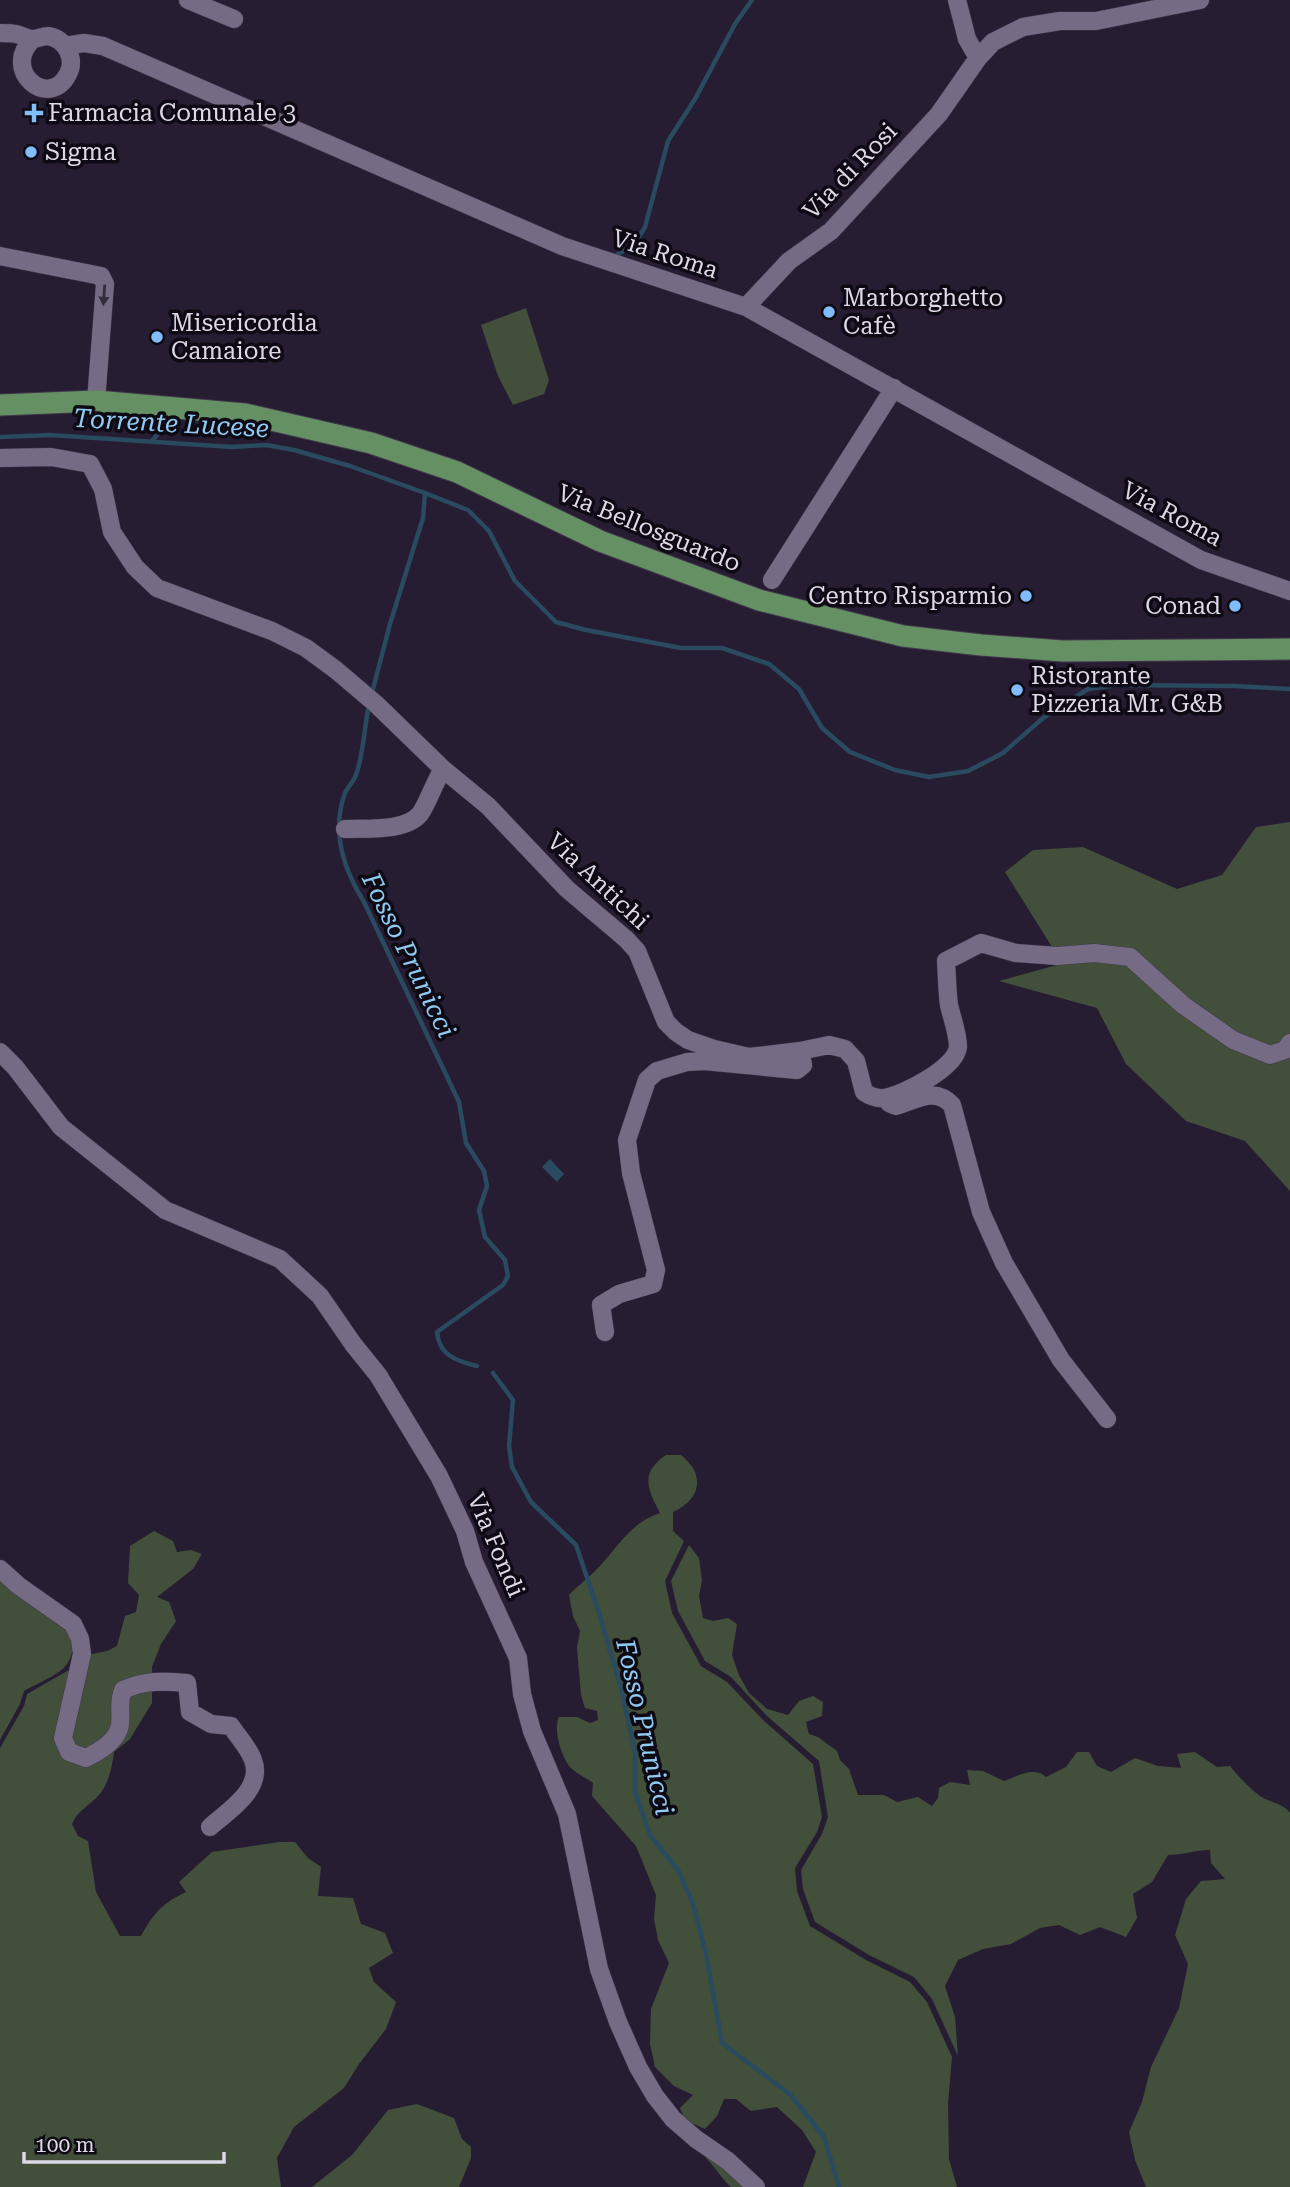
<svg xmlns="http://www.w3.org/2000/svg" width="1290" height="2187" font-family="'Roboto Serif',serif">
<rect width="100%" height="100%" fill="#271d33"/>
<path fill="#414f3b" d="M 526,308 L 549,380 L 544,394 L 513,405 L 498,376 L 481,325 Z
M 1290,822 L 1290,1191 L 1245,1141 L 1186,1121 L 1126,1064 L 1097,1008 L 999,981 L 1119,948 L 1052,947 L 1005,872 L 1033,850 L 1083,847 L 1177,889 L 1222,875 L 1256,827 Z
M 666,1455 L 681,1455 C 706,1475 701,1499 673,1512 L 673,1531 L 684,1541 L 665,1581 L 672,1613 L 701,1666 L 727,1682 L 763,1720 L 813,1764 L 822,1817 L 817,1832 L 795,1868 L 797,1891 L 810,1926 L 866,1960 L 910,1982 L 927,2002 L 952,2057 L 948,2104 L 949,2159 L 957,2187 L 803,2187 L 816,2152 L 802,2130 L 777,2107 L 751,2111 L 736,2099 L 724,2099 L 717,2116 L 705,2129 L 685,2120 L 680,2108 L 693,2095 L 674,2086 L 655,2067 L 650,2044 L 651,2009 L 669,1963 L 658,1940 L 654,1919 L 656,1895 L 636,1846 L 592,1796 L 593,1783 C 586,1778 574,1772 569,1766 C 561,1755 553,1729 559,1717 L 577,1717 L 590,1723 L 598,1720 L 597,1711 L 585,1708 L 581,1695 L 577,1648 L 580,1631 L 573,1616 L 569,1595 C 578,1585 589,1578 598,1568 C 618,1547 631,1522 660,1513 C 648,1490 639,1473 666,1455 Z
M 154,1531 L 173,1541 L 177,1552 L 191,1550 L 202,1554 L 193,1569 L 157,1597 L 169,1602 L 176,1621 L 161,1644 L 152,1667 L 152,1703 L 130,1739 L 114,1752 C 112,1767 109,1783 99,1795 C 89,1806 78,1810 72,1824 L 78,1836 L 88,1841 L 96,1892 L 120,1936 L 141,1936 C 154,1913 161,1904 186,1892 L 179,1882 L 212,1852 L 279,1842 L 295,1842 L 308,1858 L 321,1867 L 318,1896 L 353,1898 L 361,1924 L 385,1933 L 393,1953 L 369,1968 L 374,1982 L 396,2002 L 386,2029 L 359,2064 L 344,2088 L 294,2127 L 277,2158 L 281,2187 L 0,2187 L 0,1748 L 24,1706 L 27,1694 L 69,1670 L 83,1656 L 107,1651 L 117,1646 L 125,1616 L 136,1612 L 139,1595 L 128,1583 L 130,1546 Z
M 689,1545 L 699,1558 L 702,1580 L 699,1596 L 703,1618 L 713,1621 L 728,1618 L 737,1624 L 732,1655 L 739,1675 L 749,1693 L 767,1709 L 788,1715 L 799,1701 L 813,1696 L 823,1702 L 822,1716 L 806,1722 L 809,1734 L 818,1737 L 837,1751 L 840,1760 L 849,1769 L 858,1795 L 884,1795 L 897,1802 L 918,1797 L 932,1806 L 938,1798 L 939,1788 L 950,1782 L 970,1785 L 967,1770 L 983,1771 L 1004,1781 C 1018,1776 1034,1766 1046,1777 L 1066,1767 L 1077,1752 L 1089,1752 L 1097,1766 L 1111,1772 L 1135,1758 L 1158,1766 L 1181,1768 L 1177,1754 L 1195,1752 L 1217,1767 L 1230,1766 C 1239,1777 1248,1787 1260,1796 C 1270,1803 1283,1803 1290,1813 L 1290,2187 L 1146,2187 L 1135,2160 L 1129,2132 L 1142,2102 L 1151,2067 L 1179,2008 L 1188,1964 L 1175,1935 L 1186,1899 L 1201,1881 L 1225,1879 L 1211,1863 L 1210,1850 C 1195,1850 1183,1855 1168,1855 L 1152,1882 L 1133,1894 L 1137,1918 L 1126,1937 L 1100,1927 L 1080,1935 L 1059,1925 L 1040,1928 L 1011,1944 L 983,1949 L 958,1960 L 945,1986 L 955,2017 L 958,2056 L 932,1999 L 914,1977 L 869,1955 L 815,1922 L 803,1889 L 801,1870 L 822,1834 L 828,1817 L 819,1761 L 767,1716 L 731,1677 L 705,1661 L 678,1611 L 671,1581 Z
M 0,1576 L 69,1630 C 82,1670 53,1674 24,1691 L 20,1704 L 0,1740 Z
M 417,2104 L 454,2118 L 462,2139 L 471,2147 L 471,2158 L 459,2187 L 312,2187 L 352,2155 L 388,2110 Z
M 715,2145 L 760,2187 L 731,2187 C 721,2178 715,2167 706,2158 Z"/>
<path fill="#294a5f" d="M 550,1159 L 564,1174 L 557,1182 L 542,1167 Z"/>
<g fill="none" stroke-linecap="round" stroke-linejoin="round">
<path stroke="#294a5f" stroke-width="4.5" d="M 615,256 L 635,244 L 645,227 L 668,141 L 695,99 L 735,24 L 752,0
M 0,437 L 50,435 L 232,447 L 266,445 L 294,450 L 350,466 L 425,493 L 468,510 L 489,531 L 515,581 L 556,622 L 586,630 L 681,648 L 722,648 L 769,664 L 799,689 L 822,728 L 850,752 L 895,770 L 929,777 L 968,771 L 1003,753 L 1043,718 L 1088,689 L 1118,685 L 1234,686 L 1290,689
M 152,441 L 162,429
M 372,693 L 390,624 L 423,518 L 425,493
M 369,705 C 364,727 364,753 356,775 C 354,781 348,787 345,793 C 331,831 344,870 364,902 L 459,1102 L 466,1143 L 484,1171 L 487,1186 L 479,1210 L 485,1237 L 505,1260 L 508,1276 L 503,1285 L 437,1332 C 439,1355 456,1361 477,1366
M 493,1373 L 513,1400 L 509,1446 L 512,1467 L 531,1502 L 576,1545 L 599,1613 L 621,1688 L 635,1752 L 635,1792 L 650,1835 L 678,1870 L 693,1904 L 706,1954 L 722,2043 L 791,2095 L 824,2137 L 839,2187"/>
<defs>
<path id="minor" d="M 188,0 L 234,19
M 957,0 L 967,39 L 978,58
M 0,33 C 5,33 11,33 16,34 C 21,35 27,39 32,39 C 38,39 42,36 48,36 C 66,39 76,59 68,74 C 49,111 0,70 33,39
M 65,46 L 84,43 L 103,46 L 562,246 L 746,307 L 1201,560 L 1290,591
M 0,256 L 101,276 L 105,284 L 96,401
M 746,307 L 789,261 L 831,231 L 939,114 L 978,58 L 993,42 L 1023,27 L 1060,21 L 1096,21 L 1200,0
M 0,458 L 51,457 L 90,464 L 103,489 L 112,532 L 135,567 L 157,588 L 272,631 L 306,648 L 336,670 L 376,704 L 443,769 L 488,806 L 567,889 L 626,939 L 637,951 L 666,1022 L 676,1032 L 688,1040 L 714,1049 L 749,1057 L 800,1051 L 829,1045 L 845,1049 L 856,1061 L 864,1092 C 870,1096 876,1099 884,1098 C 903,1095 956,1068 958,1047 C 958,1034 952,1018 949,1005 C 947,990 947,976 946,961 L 981,943 L 1016,953 L 1057,956 L 1094,953 L 1130,957 L 1183,1005 L 1233,1040 L 1270,1055 L 1285,1050 L 1290,1043
M 772,580 L 894,388
M 345,829 C 366,828 405,832 420,814 C 428,803 434,783 443,769
M 0,1052 L 15,1067 L 61,1127 L 165,1210 L 280,1259 L 320,1296 L 353,1344 L 378,1375 L 439,1476 L 465,1531 L 474,1562 L 518,1658 L 522,1694 L 532,1731 L 567,1814 L 599,1969 L 618,2022 L 638,2067 L 655,2096 L 673,2119 L 696,2139 L 728,2161 L 756,2187
M 889,1103 L 896,1106 C 916,1100 935,1086 952,1105 L 981,1212 L 1004,1263 L 1061,1360 L 1107,1419
M 605,1332 L 601,1305 L 619,1294 L 653,1284 L 656,1270 L 631,1173 L 627,1140 L 647,1080 L 657,1071 L 687,1062 L 704,1061 L 797,1070 L 803,1065 L 800,1051
M 0,1569 L 19,1586 L 73,1624 L 80,1639 L 82,1654 L 63,1738 L 69,1752 L 86,1758 C 99,1751 114,1743 119,1729 C 123,1717 117,1705 123,1690 C 144,1680 164,1681 187,1683 L 190,1712 L 211,1724 L 231,1726 C 238,1737 249,1748 253,1760 C 264,1789 228,1811 210,1827"/>
<path id="major" d="M 0,405 L 96,401 L 245,414 L 371,443 L 457,472 L 600,541 L 759,600 L 903,636 L 981,645 L 1063,651 L 1290,649"/>
</defs>
<use href="#minor" stroke="#41394b" stroke-width="19"/>
<use href="#major" stroke="#41394b" stroke-width="23"/>
<use href="#minor" stroke="#766b85" stroke-width="18"/>
<use href="#major" stroke="#659063" stroke-width="21"/>
</g>
<defs><path id="oneway-solid" d="M-6-.8H1V-3.2L6.5 0L1 3.2V.8H-6Z" transform="scale(1.75)"/></defs>
<use fill="#322c3b" href="#oneway-solid" transform="translate(104 295) rotate(94)"/>
<g fill="#80bdfa" stroke="#0e0a13" stroke-width="2.5">
<path d="M30.5 102.5h7v7h7v7h-7v7h-7v-7h-7v-7h7z"/>
<circle cx="31" cy="152" r="7"/>
<circle cx="829" cy="312" r="7"/>
<circle cx="157" cy="337" r="7"/>
<circle cx="1026" cy="596" r="7"/>
<circle cx="1235" cy="606" r="7"/>
<circle cx="1017" cy="690" r="7"/>
</g>
<g text-anchor="middle" stroke-width="7" stroke-linejoin="round" paint-order="stroke">
<g font-size="24" fill="#ded8e7" stroke="#0e0a13" text-anchor="start">
<text x="48" y="121">Farmacia Comunale 3</text>
<text x="45" y="160">Sigma</text>
<text x="843" y="306">Marborghetto<tspan x="843" dy="28">Cafè</tspan></text>
<text x="171" y="331">Misericordia<tspan x="171" dy="28">Camaiore</tspan></text>
<text x="1012" y="604" text-anchor="end">Centro Risparmio</text>
<text x="1221" y="614" text-anchor="end">Conad</text>
<text x="1031" y="684">Ristorante<tspan x="1031" dy="28">Pizzeria Mr. G&amp;B</tspan></text>
</g>
<g font-size="24" fill="#ded8e7" stroke="#0e0a13">
<text transform="translate(850 171) rotate(-46)" y="8">Via di Rosi</text>
<text transform="translate(665 254) rotate(18)" y="8">Via Roma</text>
<text transform="translate(1172 514) rotate(28)" y="8">Via Roma</text>
<text transform="translate(649 528) rotate(22)" y="8">Via Bellosguardo</text>
<text transform="translate(598 881) rotate(43)" y="8">Via Antichi</text>
<text transform="translate(496 1545) rotate(67)" y="8">Via Fondi</text>
</g>
<g font-size="26" font-style="italic" fill="#90caf2" stroke="#0e0a13">
<text transform="translate(171 423) rotate(3)" y="9">Torrente Lucese</text>
<text transform="translate(409 955) rotate(64)" y="9">Fosso Prunicci</text>
<text transform="translate(645 1727) rotate(77)" y="9">Fosso Prunicci</text>
</g>
</g>
<path d="M24 2152v10h200v-10" fill="none" stroke="#ded8e7" stroke-width="3.5"/>
<text x="35" y="2152" font-size="21" fill="#ded8e7" stroke="#0e0a13" stroke-width="5" paint-order="stroke">100 m</text>
</svg>
